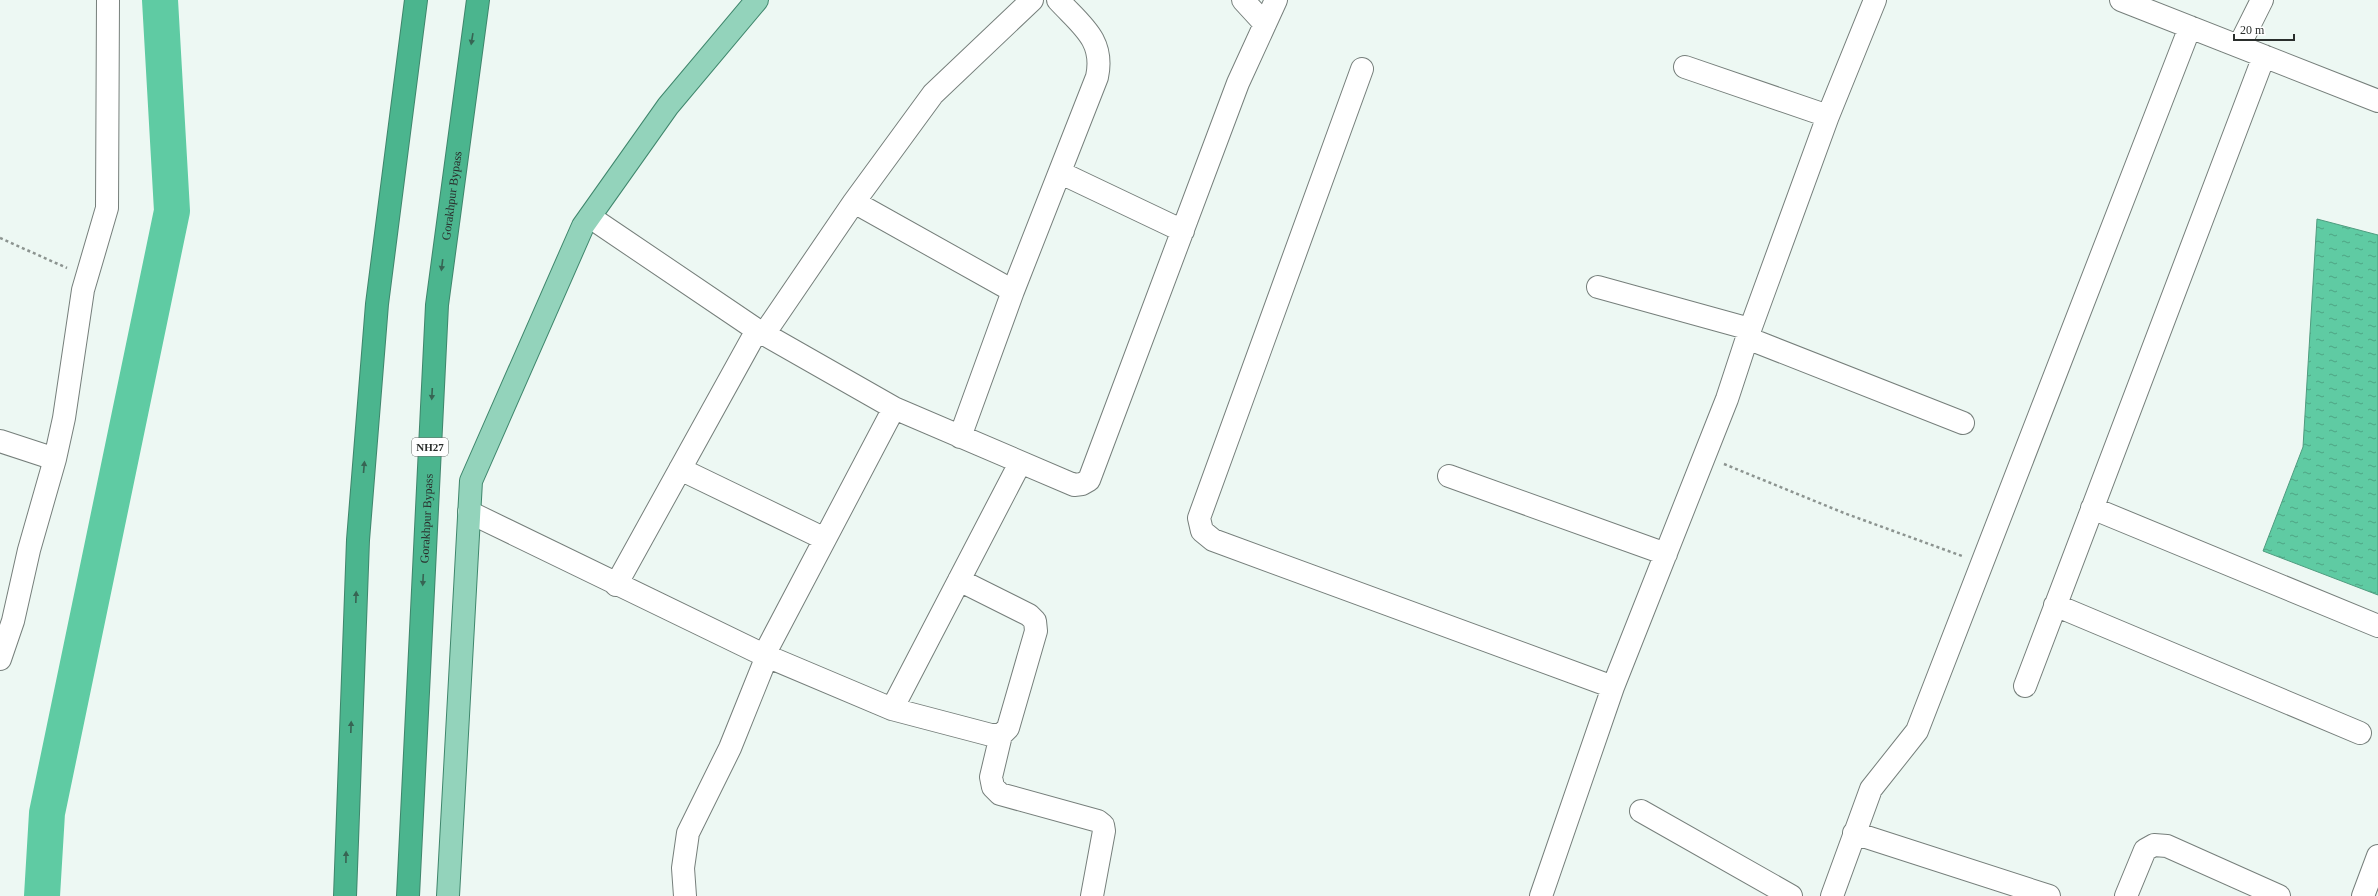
<svg xmlns="http://www.w3.org/2000/svg" width="2378" height="896" font-family="'Times New Roman',serif">
<defs>
<pattern id="water-ripples" width="26" height="14" patternUnits="userSpaceOnUse"><rect width="26" height="14" fill="#5fcba3"/><path d="M2 4q2-2 4 0t4 0M15 11q2-2 4 0t4 0" fill="none" stroke="#4fa585"/></pattern>
</defs>
<rect width="100%" height="100%" fill="#edf8f3"/>
<path fill="url(#water-ripples)" stroke="#4f9c7f" d="M 2317,219 L 2378,235 L 2378,595 L 2263,551 L 2303,447 Z"/>
<g fill="none" stroke-linecap="round" stroke-linejoin="round">
<path stroke="#5fcba3" stroke-width="36" d="M 42,896 L 47,813 L 172,211 L 160,0"/>
<defs>
<path id="minor" d="M 1243,0 L 1265,24
M 2121,0 L 2378,101
M 2239,46 L 2262,0
M 1685,67 L 1828,116
M 1362,69 L 1199,518 L 1202,531 L 1213,540 L 1613,687
M 1061,173 L 1183,231
M 854,202 L 1013,291
M 590,217 L 757,330 L 894,408 L 1074,485 L 1082,484 L 1089,480 L 1238,83 L 1276,0
M 1598,287 L 1750,329
M 764,334 L 854,202 L 933,94 L 1032,0
M 1747,338 L 1963,423
M 960,437 L 1013,291 L 1097,77 C 1105,40 1081,25 1058,0
M 0,441 L 55,459
M 680,469 L 825,539
M 1449,476 L 1666,554
M 2092,508 L 2378,626
M 469,512 L 764,655 L 892,709 L 991,735 L 1001,735 L 1008,728 L 1036,631 L 1035,621 L 1029,615 L 959,580
M 616,585 L 757,330
M 2055,605 L 2360,733
M 764,655 L 894,408
M 0,659 L 13,621 L 29,550 L 55,459 L 64,418 L 83,290 L 107,208 L 108,0
M 2025,686 L 2264,56
M 892,709 L 1020,463
M 1001,735 L 991,777 L 993,787 L 1000,794 L 1098,821 L 1103,825 L 1104,831 L 1092,896
M 1641,811 L 1791,896
M 1854,833 L 2049,896
M 685,896 L 683,868 L 688,833 L 730,748 L 767,656
M 1541,896 L 1613,687 L 1727,399 L 1747,338 L 1828,116 L 1875,0
M 1832,896 L 1871,789 L 1917,731 L 2190,27
M 2126,896 L 2145,850 L 2154,845 L 2167,846 L 2279,896
M 2363,896 L 2378,856"/>
<path id="major" d="M 448,896 L 471,481 L 583,226 L 668,106 L 757,0"/>
<g id="highway">
<path d="M 345,896 L 358,540 L 377,304 L 416,0"/>
<path id="s1" d="M 408,896 L 437,305 L 478,0"/>
</g>
</defs>
<use href="#minor" stroke="#767f7b" stroke-width="24"/>
<use href="#major" stroke="#3f866c" stroke-width="24"/>
<use href="#highway" stroke="#3f866c" stroke-width="24"/>
<path stroke="#8c9490" stroke-width="2.5" stroke-dasharray="3 3" stroke-linecap="butt" d="M 0,238 L 67,268
M 1724,464 L 1844,513 L 1962,556"/>
<use href="#minor" stroke="#fff" stroke-width="22"/>
<use href="#major" stroke="#93d3bb" stroke-width="22"/>
<use href="#highway" stroke="#4bb58e" stroke-width="22"/>
</g>
<defs><path id="oneway-solid" d="M-6-.8H1V-3.2L6.5 0L1 3.2V.8H-6Z"/></defs>
<g fill="#376453">
<use href="#oneway-solid" transform="translate(472 39) rotate(99)"/>
<use href="#oneway-solid" transform="translate(442 265) rotate(97)"/>
<use href="#oneway-solid" transform="translate(432 394) rotate(93)"/>
<use href="#oneway-solid" transform="translate(364 467) rotate(-85)"/>
<use href="#oneway-solid" transform="translate(423 580) rotate(93)"/>
<use href="#oneway-solid" transform="translate(356 597) rotate(-88)"/>
<use href="#oneway-solid" transform="translate(351 727) rotate(-88)"/>
<use href="#oneway-solid" transform="translate(346 857) rotate(-89)"/>
</g>
<g text-anchor="middle" stroke-width="3" stroke-linejoin="round" paint-order="stroke">
<rect fill="#fff" stroke="#6a6d6b" stroke-width="1" x="412" y="438" width="36" height="18" rx="3"/>
<g font-size="11" font-weight="bold" fill="#2a2e2c">
<text x="430" y="451">NH27</text>
</g>
<g font-size="12" fill="#2a2e2c" stroke="#fff">
<text dy="4" stroke="none"><textPath href="#s1" startOffset="702">Gorakhpur Bypass</textPath></text>
<text dy="4" stroke="none"><textPath href="#s1" startOffset="378">Gorakhpur Bypass</textPath></text>
</g>
</g>
<path d="M2234 34v6h60v-6" fill="none" stroke="#2a2e2c" stroke-width="2"/>
<text x="2240" y="34" font-size="12" fill="#2a2e2c" stroke="#ffffff" stroke-width="3" paint-order="stroke">20 m</text>
</svg>
